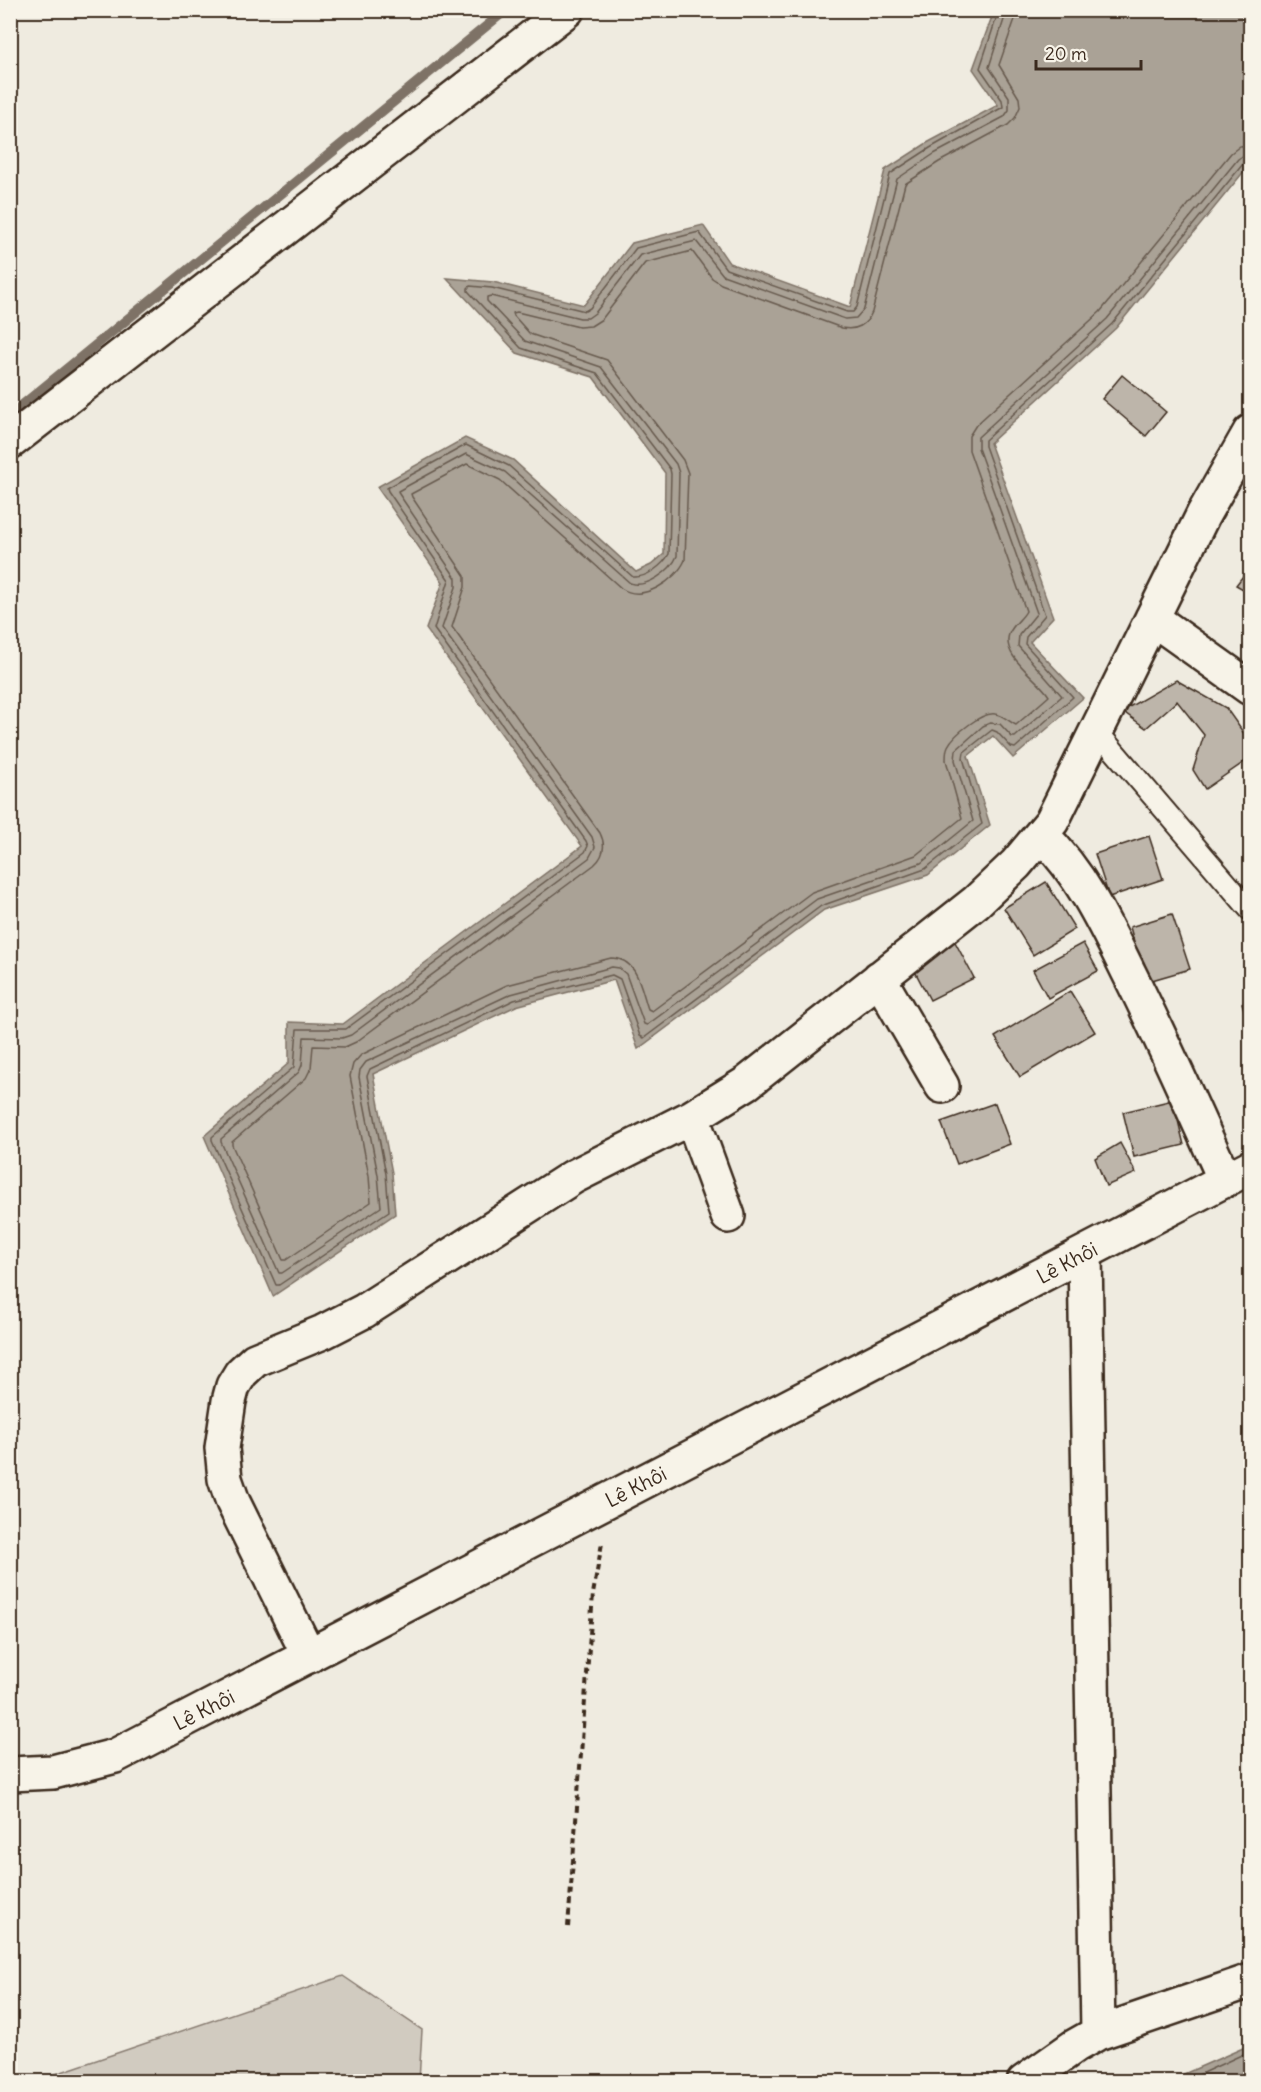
<svg xmlns="http://www.w3.org/2000/svg" width="1261" height="2092" font-family="Delius,sans-serif">
<rect width="100%" height="100%" fill="#efebe0"/>
<filter id="ink" filterUnits="userSpaceOnUse"><feTurbulence type="fractalNoise" baseFrequency=".0167" numOctaves="2"/><feDisplacementMap in="SourceGraphic" scale="12" xChannelSelector="R" yChannelSelector="G"/><feConvolveMatrix kernelMatrix="1 2 1 2 8 2 1 2 1" color-interpolation-filters="sRGB"/></filter>
<g filter="url(#ink)">
<path fill="#d1cbc0" stroke="#867a6f" stroke-width="1.5" d="M 343,1976 L 422,2030 L 419,2081 L 35,2081 Z"/>
<path fill="#aaa296" stroke="#7e7266" stroke-width="1.5" d="M 994,11 L 1250,11 L 1250,164 L 1116,328 L 990,443 L 1053,617 L 1030,642 L 1083,698 L 1013,758 L 993,736 L 968,756 L 990,825 L 928,875 L 824,910 L 638,1049 L 614,980 L 516,1006 L 373,1074 L 392,1173 L 395,1214 L 273,1296 L 204,1136 L 289,1063 L 289,1022 L 343,1024 L 582,846 L 426,629 L 443,582 L 377,487 L 465,438 L 513,460 L 636,572 L 651,565 L 664,554 L 665,473 L 593,377 L 517,353 L 447,278 L 493,282 L 584,305 L 632,243 L 703,225 L 729,263 L 850,307 L 885,170 L 927,143 L 998,105 L 973,69 Z
M 1250,2045 L 1250,2081 L 1168,2081 Z"/>
<g fill="none" stroke-linecap="round" stroke-linejoin="round">
<path stroke="#675a4e" stroke-width="1.5" d="M 999,10 L 980,68 L 1002,100 L 1003,107 L 930,148 L 890,174 L 857,307 L 853,312 L 847,312 L 726,269 L 699,232 L 636,248 L 590,308 L 585,311 L 492,288 L 470,286 L 468,288 L 468,291 L 521,348 L 597,373 L 670,469 L 671,474 L 669,554 C 663,565 647,578 633,577 L 509,466 L 466,445 L 387,488 L 388,491 L 449,580 L 434,629 L 586,841 L 588,846 L 585,852 L 346,1029 L 297,1029 L 294,1067 L 212,1137 L 212,1140 L 276,1285 L 279,1285 L 389,1211 L 386,1174 L 367,1076 L 370,1069 L 514,1000 L 612,975 L 620,979 L 640,1036 L 644,1038 L 821,906 L 925,869 L 982,824 L 963,758 L 964,752 L 992,730 L 997,732 L 1011,747 L 1015,748 L 1073,697 L 1025,644 L 1026,637 L 1045,615 L 985,446 L 985,440 L 1112,324 L 1243,164 L 1250,161
M 1007,10 L 989,67 L 1009,97 L 1009,110 L 1004,117 L 934,154 L 897,179 L 864,309 L 856,318 L 845,319 L 723,275 L 696,241 L 640,255 L 595,313 L 588,318 L 580,318 L 491,296 L 487,297 L 487,301 L 525,341 L 601,367 L 676,464 L 679,473 L 677,556 C 671,571 646,589 630,583 L 505,472 L 466,454 L 398,491 L 399,494 L 456,578 L 456,587 L 442,628 L 592,837 L 595,847 L 589,858 L 351,1035 L 342,1038 L 304,1037 L 302,1065 L 299,1072 L 221,1139 L 221,1142 L 279,1273 L 282,1273 L 381,1207 L 378,1175 L 359,1077 L 360,1070 L 366,1062 L 511,994 L 612,967 L 619,968 L 626,974 L 644,1024 L 647,1025 L 817,899 L 921,863 L 973,821 L 955,760 L 956,750 L 983,726 L 990,723 L 1000,724 L 1012,737 L 1015,737 L 1062,696 L 1018,646 L 1019,635 L 1037,613 L 978,448 L 978,437 L 1107,319 L 1238,159 L 1244,155 L 1250,154
M 1016,10 L 1015,19 L 999,65 L 1019,98 L 1020,107 L 1015,118 L 1008,125 L 939,162 L 905,184 L 872,312 C 867,325 856,331 842,328 L 721,284 L 712,278 L 692,251 L 645,263 L 602,319 L 591,326 L 579,327 L 517,312 L 513,313 L 514,316 L 530,334 L 607,360 L 683,460 L 688,473 L 685,560 C 676,581 642,603 621,588 L 500,480 L 467,464 L 411,494 L 412,497 L 465,576 L 465,587 L 452,627 L 600,833 C 606,845 604,856 594,865 L 356,1042 L 345,1047 L 313,1046 L 311,1068 L 306,1078 L 232,1142 L 232,1145 L 283,1260 L 286,1260 L 371,1202 L 369,1176 L 350,1076 L 353,1064 L 361,1055 L 507,985 L 611,958 C 638,958 641,989 648,1009 L 652,1011 L 812,892 L 916,855 L 962,818 L 946,760 C 946,755 946,750 948,746 C 954,734 982,712 995,714 C 1004,715 1009,722 1016,725 L 1049,696 C 1038,678 1001,657 1009,634 C 1013,624 1022,619 1026,611 L 969,450 L 969,436 L 976,425 L 1100,312 L 1231,153 L 1240,146 L 1250,145
M 1183,2082 L 1250,2051"/>
<path stroke="#7e7266" stroke-width="10" d="M 10,415 L 506,10"/>
</g>
<path fill="#bdb5aa" stroke="#3b2a1e" stroke-width="1.5" d="M 1122,375 L 1166,412 L 1146,436 L 1102,399 Z
M 1250,567 L 1250,593 L 1236,585 Z
M 1176,680 L 1226,708 L 1250,742 L 1250,758 L 1205,789 L 1193,770 L 1204,735 L 1177,701 L 1146,728 L 1122,711 Z
M 1149,836 L 1163,879 L 1109,897 L 1095,854 Z
M 1046,882 L 1075,929 L 1033,955 L 1004,908 Z
M 1172,914 L 1190,969 L 1145,982 L 1130,927 Z
M 953,938 L 974,978 L 930,1000 L 909,960 Z
M 1083,943 L 1098,971 L 1048,998 L 1033,970 Z
M 1070,991 L 1095,1032 L 1020,1077 L 995,1037 Z
M 1250,1000 L 1250,1030 L 1242,1003 Z
M 1173,1100 L 1184,1145 L 1134,1157 L 1123,1112 Z
M 995,1103 L 1010,1144 L 957,1164 L 941,1122 Z
M 1120,1143 L 1136,1173 L 1106,1186 L 1095,1158 Z"/>
<g fill="none" stroke-linecap="round" stroke-linejoin="round">
<defs>
<path id="service" d="M 1096,730 L 1250,910"/>
<path id="minor" d="M 10,442 L 567,10
M 1152,618 L 1250,688
M 1042,835 C 1082,875 1104,922 1129,973 C 1163,1041 1194,1111 1225,1180
M 879,978 L 942,1086
M 692,1117 L 728,1216
M 309,1656 L 233,1502 L 225,1479 L 222,1448 L 229,1401 L 233,1386 L 241,1373 L 255,1360 L 323,1332 L 364,1311 L 573,1177 L 692,1117 L 747,1083 L 976,902 L 1016,864 L 1052,821 L 1203,515 L 1250,432
M 1098,2033 L 1250,1981
M 1024,2082 L 1075,2046 L 1098,2033 L 1085,1254"/>
<path id="tertiary" d="M 10,1774 L 53,1772 L 115,1756 L 1250,1167"/>
</defs>
<use href="#service" stroke="#3b2a1e" stroke-width="24"/>
<use href="#minor" stroke="#3b2a1e" stroke-width="38"/>
<use href="#tertiary" stroke="#3b2a1e" stroke-width="38"/>
<path stroke="#3b2a1e" stroke-width="4" stroke-dasharray="6 4.5" stroke-linecap="butt" d="M 568,1927 L 593,1594 L 602,1543"/>
<use href="#service" stroke="#f7f3e8" stroke-width="20"/>
<use href="#minor" stroke="#f7f3e8" stroke-width="33"/>
<use href="#tertiary" stroke="#f7f3e8" stroke-width="33"/>
</g>
</g>
<g text-anchor="middle" stroke-width="6" stroke-linejoin="round" paint-order="stroke">
<g font-size="20" fill="#3b2a1e" stroke="#f7f3e8">
<text transform="translate(1067 1263) rotate(-28)" y="7">Lê Khôi</text>
<text transform="translate(636 1487) rotate(-27)" y="7">Lê Khôi</text>
<text transform="translate(204 1710) rotate(-27)" y="7">Lê Khôi</text>
</g>
</g>
<rect width="1261" height="2092" fill="none" stroke="#f7f3e8" stroke-width="36"/>
<rect x="18" y="18" width="1225" height="2056" fill="none" stroke="#3b2a1e" stroke-width="2" filter="url(#ink)"/>
<path d="M1036 60v9h105v-9" fill="none" stroke="#3b2a1e" stroke-width="3"/>
<text x="1045" y="60" font-size="18" fill="#3b2a1e" stroke="#f7f3e8" stroke-width="4.5" paint-order="stroke">20 m</text>
</svg>
